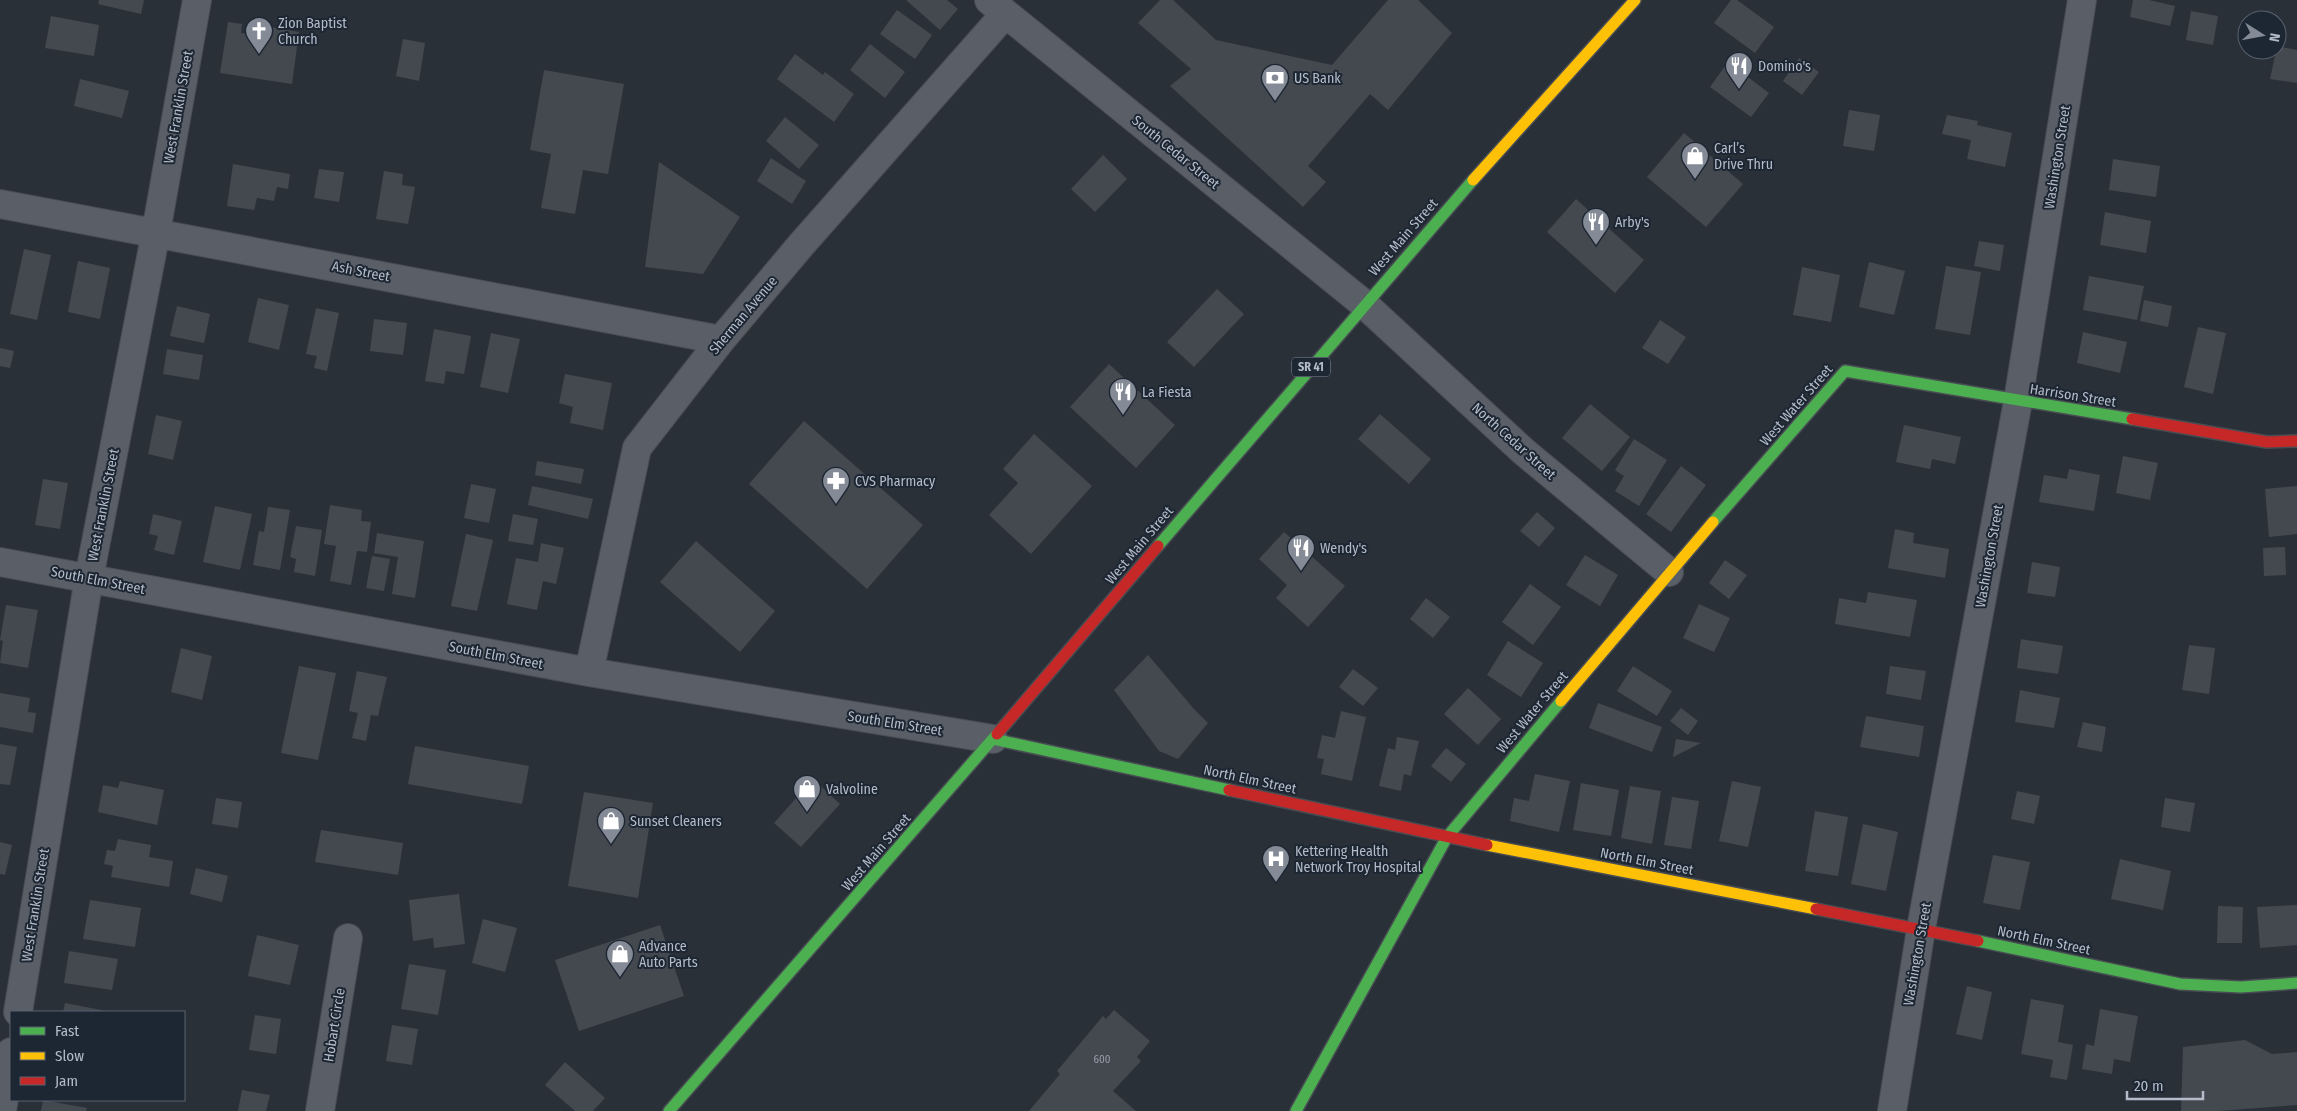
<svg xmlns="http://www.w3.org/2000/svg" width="2297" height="1111" font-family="'Fira Sans Condensed',sans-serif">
<rect width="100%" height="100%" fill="#2a3038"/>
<path fill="#444950" d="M 99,0 L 144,0 L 141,14 L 98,4 Z
M 906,0 L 947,0 L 958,9 L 940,30 Z
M 1160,0 L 1173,0 L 1216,40 L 1332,65 L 1388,0 L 1418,0 L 1452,33 L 1388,110 L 1370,94 L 1308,166 L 1326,182 L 1303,207 L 1170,86 L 1191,69 L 1138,23 Z
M 1731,0 L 1737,0 L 1774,27 L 1755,53 L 1714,23 Z
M 2133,0 L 2149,0 L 2175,6 L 2170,26 L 2130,17 Z
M 897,10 L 932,35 L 915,59 L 880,34 Z
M 2191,11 L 2218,16 L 2213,45 L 2186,40 Z
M 51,16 L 99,25 L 94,56 L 45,48 Z
M 228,22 L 242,24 L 241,33 L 268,37 L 270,27 L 299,32 L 292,84 L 220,73 Z
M 403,39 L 425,43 L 419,81 L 396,76 Z
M 870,44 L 905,72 L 885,98 L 850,70 Z
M 2277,46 L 2297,50 L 2297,83 L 2270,79 Z
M 795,54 L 823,75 L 825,72 L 854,94 L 834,122 L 777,79 Z
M 1799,58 L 1819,72 L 1802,95 L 1783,81 Z
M 1728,62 L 1769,93 L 1751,117 L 1710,87 Z
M 544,70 L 624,84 L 608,174 L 583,170 L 575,214 L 541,208 L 551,154 L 530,150 Z
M 80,79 L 129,91 L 122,118 L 74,106 Z
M 1849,110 L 1880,115 L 1874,151 L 1843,146 Z
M 1947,115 L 1978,121 L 1977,125 L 2012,133 L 2005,167 L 1967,159 L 1971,140 L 1942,134 Z
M 785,117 L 819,145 L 799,169 L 766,141 Z
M 1684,133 L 1743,184 L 1706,227 L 1647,177 Z
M 1103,155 L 1127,179 L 1095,212 L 1071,189 Z
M 771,158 L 806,181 L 792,204 L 757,181 Z
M 2113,159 L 2160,166 L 2156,197 L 2109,190 Z
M 659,162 L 740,217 L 703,274 L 645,267 Z
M 233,164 L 290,174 L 288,189 L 277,187 L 274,201 L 257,198 L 254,210 L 227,206 Z
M 319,169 L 344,172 L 339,202 L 314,198 Z
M 384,171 L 403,174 L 402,185 L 415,187 L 408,224 L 376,219 Z
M 1576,199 L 1644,260 L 1615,293 L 1547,232 Z
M 2105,212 L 2151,221 L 2146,253 L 2100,245 Z
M 1979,241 L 2004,245 L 2000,271 L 1974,266 Z
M 24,249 L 51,255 L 37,320 L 10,314 Z
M 78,261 L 110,268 L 100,319 L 68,312 Z
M 1869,262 L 1905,271 L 1894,315 L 1859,307 Z
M 1946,266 L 1981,272 L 1970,335 L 1935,329 Z
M 1802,267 L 1840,275 L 1831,322 L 1793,315 Z
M 2089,276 L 2144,286 L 2137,320 L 2083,310 Z
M 1217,289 L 1244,314 L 1194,367 L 1167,342 Z
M 258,298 L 289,305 L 279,350 L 248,342 Z
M 2144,300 L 2172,306 L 2168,327 L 2140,321 Z
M 177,306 L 210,314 L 204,343 L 170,336 Z
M 316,308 L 339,313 L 327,371 L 314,368 L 317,356 L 306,354 Z
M 374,319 L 407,323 L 403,355 L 370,351 Z
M 1660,320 L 1686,337 L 1668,364 L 1642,348 Z
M 2198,327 L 2226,333 L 2213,394 L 2184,387 Z
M 434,329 L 471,336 L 464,374 L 446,371 L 444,384 L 425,381 Z
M 2083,332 L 2127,342 L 2120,373 L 2077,363 Z
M 491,333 L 520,339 L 508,393 L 480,387 Z
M 0,348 L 14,351 L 10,368 L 0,366 Z
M 167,349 L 203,355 L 199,380 L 163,374 Z
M 1109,364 L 1175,425 L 1136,468 L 1070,407 Z
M 565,374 L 612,383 L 603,430 L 570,423 L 573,407 L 559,403 Z
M 1590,404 L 1630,437 L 1602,471 L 1562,438 Z
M 1380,414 L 1431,459 L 1409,484 L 1358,439 Z
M 156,415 L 182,421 L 173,460 L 148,454 Z
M 804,421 L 923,525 L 867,589 L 749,484 Z
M 1904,425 L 1961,437 L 1955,464 L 1932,459 L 1930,469 L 1896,462 Z
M 1034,434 L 1092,486 L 1031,554 L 989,515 L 1018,483 L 1003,469 Z
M 1634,439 L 1667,460 L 1639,506 L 1615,491 L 1624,476 L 1615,470 Z
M 2123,456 L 2158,463 L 2150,500 L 2116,493 Z
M 537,461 L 584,469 L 581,484 L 535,475 Z
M 1681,466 L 1706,485 L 1671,532 L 1646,514 Z
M 2069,469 L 2100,475 L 2094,511 L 2039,502 L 2044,475 L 2067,479 Z
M 43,479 L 68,483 L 60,529 L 35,525 Z
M 471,484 L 496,489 L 489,523 L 464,518 Z
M 532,486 L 593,499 L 588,519 L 528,505 Z
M 2297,486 L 2297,534 L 2269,537 L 2265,489 Z
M 330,505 L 362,510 L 361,521 L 371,522 L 367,552 L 357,551 L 351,585 L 330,581 L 336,546 L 324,544 Z
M 215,506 L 252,514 L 240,570 L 203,562 Z
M 268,507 L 290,510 L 280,570 L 253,565 L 259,531 L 264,532 Z
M 1537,512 L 1555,528 L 1539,547 L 1520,531 Z
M 153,514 L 182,521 L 174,555 L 154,550 L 158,536 L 149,534 Z
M 513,514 L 538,519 L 533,545 L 508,541 Z
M 296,526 L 322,530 L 315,576 L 294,572 L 296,559 L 290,557 Z
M 1895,529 L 1914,533 L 1913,543 L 1949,549 L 1945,578 L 1888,568 Z
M 1284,532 L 1345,586 L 1308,627 L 1276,598 L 1287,585 L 1259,559 Z
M 377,533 L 424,541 L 415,598 L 392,594 L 398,557 L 374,553 Z
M 466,534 L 493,540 L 477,611 L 451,606 Z
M 696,541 L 775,611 L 740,652 L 660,582 Z
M 541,543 L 564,548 L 556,584 L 543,581 L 537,610 L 507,604 L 516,558 L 538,562 Z
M 2285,547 L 2286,575 L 2264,576 L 2263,548 Z
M 1585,555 L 1618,575 L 1600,606 L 1566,585 Z
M 372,556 L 390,559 L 384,591 L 366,588 Z
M 1725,560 L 1747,575 L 1729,599 L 1709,583 Z
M 2032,562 L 2060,567 L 2055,597 L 2027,593 Z
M 1530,584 L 1561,607 L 1533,645 L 1502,622 Z
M 1868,592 L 1917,600 L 1910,637 L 1835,624 L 1839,598 L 1866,603 Z
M 1426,598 L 1450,617 L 1433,638 L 1410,619 Z
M 1699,604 L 1730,618 L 1714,652 L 1683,638 Z
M 6,605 L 38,610 L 28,668 L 0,663 L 3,641 L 0,640 Z
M 2021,639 L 2063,646 L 2058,674 L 2017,668 Z
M 1508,641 L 1543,663 L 1521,697 L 1487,675 Z
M 2189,645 L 2215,648 L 2209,694 L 2182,690 Z
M 181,648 L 212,656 L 202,700 L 171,692 Z
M 1148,655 L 1194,709 L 1208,723 L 1178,759 L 1159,751 L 1114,690 Z
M 299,666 L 336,673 L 318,760 L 281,753 Z
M 1633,666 L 1672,691 L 1657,716 L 1617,691 Z
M 1890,666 L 1926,671 L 1921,700 L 1886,694 Z
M 1353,669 L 1378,688 L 1363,706 L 1339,687 Z
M 357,671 L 387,677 L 378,716 L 371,715 L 366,741 L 352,738 L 358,713 L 349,711 Z
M 1468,688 L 1501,719 L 1478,745 L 1444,714 Z
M 2020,690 L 2060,698 L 2054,728 L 2015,722 Z
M 0,693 L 30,698 L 28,712 L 36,713 L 33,733 L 0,727 Z
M 1598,703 L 1662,727 L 1652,752 L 1589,728 Z
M 1681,708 L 1698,721 L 1688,735 L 1670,721 Z
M 1341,711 L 1366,717 L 1352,781 L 1321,774 L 1324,759 L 1317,758 L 1322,735 L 1335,738 Z
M 1866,716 L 1924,726 L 1919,757 L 1860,747 Z
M 2083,722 L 2106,727 L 2102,752 L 2077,747 Z
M 1397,737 L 1419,741 L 1411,776 L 1404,774 L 1401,791 L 1379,786 L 1388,748 L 1395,750 Z
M 1676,739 L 1701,743 L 1673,757 Z
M 0,744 L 17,747 L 10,785 L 0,784 Z
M 415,746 L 529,766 L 522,804 L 408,784 Z
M 1446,748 L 1466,764 L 1451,782 L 1431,766 Z
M 1535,774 L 1570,781 L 1559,832 L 1510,821 L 1514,798 L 1529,801 Z
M 813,779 L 840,804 L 801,847 L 774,823 Z
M 120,781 L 164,790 L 157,825 L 98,812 L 103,785 L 118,788 Z
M 1732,781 L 1761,787 L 1748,847 L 1719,841 Z
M 1581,783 L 1619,790 L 1611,836 L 1573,830 Z
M 1630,786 L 1661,791 L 1652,844 L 1621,838 Z
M 2017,791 L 2040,796 L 2034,824 L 2011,819 Z
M 584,792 L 653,803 L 638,898 L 568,886 Z
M 1672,797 L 1699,801 L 1691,849 L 1664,845 Z
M 216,798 L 242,802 L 238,828 L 212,824 Z
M 2165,798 L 2195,803 L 2190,832 L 2161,827 Z
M 1815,811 L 1848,817 L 1838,876 L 1805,871 Z
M 1863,824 L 1898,832 L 1886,891 L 1851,884 Z
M 321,830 L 403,843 L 398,875 L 315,862 Z
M 118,839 L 151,845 L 149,857 L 173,861 L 169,887 L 111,877 L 113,866 L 104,864 L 107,850 L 115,851 Z
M 0,842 L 12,845 L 5,875 L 0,874 Z
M 1993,855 L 2030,862 L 2020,910 L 1983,903 Z
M 2120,859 L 2171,871 L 2163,910 L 2111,899 Z
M 196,868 L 228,876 L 222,902 L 190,894 Z
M 459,894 L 465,944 L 434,948 L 433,938 L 413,941 L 409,900 Z
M 90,900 L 141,908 L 135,947 L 83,939 Z
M 2297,905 L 2297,945 L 2260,948 L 2257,907 Z
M 2218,906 L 2243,907 L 2242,943 L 2217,943 Z
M 483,919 L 517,928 L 505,972 L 472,963 Z
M 660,925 L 684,996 L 579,1031 L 555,960 Z
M 257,935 L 299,945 L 290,985 L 248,976 Z
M 69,951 L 118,959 L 112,990 L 64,983 Z
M 409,964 L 446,970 L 438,1015 L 401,1009 Z
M 1967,986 L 1992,992 L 1982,1040 L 1956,1034 Z
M 2031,999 L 2064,1005 L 2058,1042 L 2073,1045 L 2067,1080 L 2050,1077 L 2053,1060 L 2021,1054 Z
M 65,1003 L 106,1011 L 106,1012 L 63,1012 Z
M 2100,1009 L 2138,1016 L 2130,1062 L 2114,1059 L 2112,1074 L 2082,1069 L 2086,1044 L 2094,1046 Z
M 1114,1010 L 1150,1041 L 1137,1057 L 1141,1061 L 1113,1091 L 1136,1111 L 1029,1111 L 1060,1074 L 1057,1071 L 1103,1016 L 1106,1019 Z
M 255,1015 L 281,1019 L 276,1054 L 249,1050 Z
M 392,1025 L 418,1029 L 412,1065 L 386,1061 Z
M 2245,1040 L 2272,1054 L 2297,1052 L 2297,1105 L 2219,1111 L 2181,1111 L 2183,1047 Z
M 565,1062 L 605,1098 L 593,1111 L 575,1111 L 545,1085 Z
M 242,1090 L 270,1095 L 266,1111 L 238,1111 Z
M 43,1100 L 87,1108 L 86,1111 L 41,1111 Z"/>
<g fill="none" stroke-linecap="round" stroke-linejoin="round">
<defs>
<path id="street" d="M 989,0 L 1364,304 L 1523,451 L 1669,572
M 0,204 L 721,340
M 0,562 L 589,672 L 993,739
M 589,672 L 637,448 L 721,340 L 801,245 L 1005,14
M 18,1012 L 89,578 L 156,232 L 197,0
M 2,1111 L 11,1052
M 320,1111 L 348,938
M 1892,1111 L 1921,929 L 2018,401 L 2082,0"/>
<path id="fast" d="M 1713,522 L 1845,371 L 2132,419
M 1158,546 L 1473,180
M 993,739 L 1229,790
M 1978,941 L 2180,984 L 2241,987 L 2297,983
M 669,1111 L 997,734
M 1296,1111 L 1447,837 L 1561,701"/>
<path id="slow" d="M 1473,180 L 1635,0
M 1561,701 L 1713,522
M 1487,845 L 1816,909"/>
<path id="jam" d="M 2132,419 L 2267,442 L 2297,441
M 997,734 L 1158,546
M 1229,790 L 1487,845
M 1816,909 L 1978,941"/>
</defs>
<use href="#street" stroke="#484c53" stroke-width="30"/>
<use href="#fast" stroke="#484c53" stroke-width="14"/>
<use href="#slow" stroke="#484c53" stroke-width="14"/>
<use href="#jam" stroke="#484c53" stroke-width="14"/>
<use href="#street" stroke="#5a5e66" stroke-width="28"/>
<use href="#fast" stroke="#4caf50" stroke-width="11"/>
<use href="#slow" stroke="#ffc107" stroke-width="11"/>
<use href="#jam" stroke="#c62828" stroke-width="11"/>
</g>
<defs>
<symbol id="church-pin" viewBox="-11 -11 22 30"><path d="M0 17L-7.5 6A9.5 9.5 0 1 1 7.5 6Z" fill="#848b96" stroke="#1d2633"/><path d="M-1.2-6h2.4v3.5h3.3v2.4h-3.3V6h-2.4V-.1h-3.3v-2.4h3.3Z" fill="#fff"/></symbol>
<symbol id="restaurant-pin" viewBox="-11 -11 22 30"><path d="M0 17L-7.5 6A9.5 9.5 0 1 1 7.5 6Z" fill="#848b96" stroke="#1d2633"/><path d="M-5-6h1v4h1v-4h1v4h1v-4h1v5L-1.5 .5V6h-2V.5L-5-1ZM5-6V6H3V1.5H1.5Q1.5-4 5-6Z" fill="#fff"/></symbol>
<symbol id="bank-pin" viewBox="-11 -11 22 30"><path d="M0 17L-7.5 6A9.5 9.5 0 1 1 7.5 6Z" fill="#848b96" stroke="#1d2633"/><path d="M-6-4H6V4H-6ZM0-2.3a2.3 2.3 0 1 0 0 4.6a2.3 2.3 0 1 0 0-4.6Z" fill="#fff"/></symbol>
<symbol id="shop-pin" viewBox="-11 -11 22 30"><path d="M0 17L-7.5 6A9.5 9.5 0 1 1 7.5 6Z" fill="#848b96" stroke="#1d2633"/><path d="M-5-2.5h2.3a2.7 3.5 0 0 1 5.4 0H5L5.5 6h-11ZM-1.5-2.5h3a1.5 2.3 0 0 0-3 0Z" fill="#fff"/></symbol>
<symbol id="pharmacy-pin" viewBox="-11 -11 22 30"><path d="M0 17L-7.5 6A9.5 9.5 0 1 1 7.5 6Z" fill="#848b96" stroke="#1d2633"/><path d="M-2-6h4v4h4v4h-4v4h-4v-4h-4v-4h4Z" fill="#fff"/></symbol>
<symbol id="hospital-pin" viewBox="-11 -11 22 30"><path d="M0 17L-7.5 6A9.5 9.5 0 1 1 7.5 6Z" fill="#848b96" stroke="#1d2633"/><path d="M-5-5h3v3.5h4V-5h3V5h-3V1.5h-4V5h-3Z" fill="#fff"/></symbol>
</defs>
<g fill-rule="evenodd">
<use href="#church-pin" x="243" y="15" width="32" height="43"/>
<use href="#restaurant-pin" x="1723" y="50" width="32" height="43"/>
<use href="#bank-pin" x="1259" y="62" width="32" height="43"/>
<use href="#shop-pin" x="1679" y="140" width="32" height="43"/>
<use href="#restaurant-pin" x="1580" y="206" width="32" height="43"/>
<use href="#restaurant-pin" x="1107" y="376" width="32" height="43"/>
<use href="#pharmacy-pin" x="820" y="465" width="32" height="43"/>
<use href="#restaurant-pin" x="1285" y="532" width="32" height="43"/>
<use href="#shop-pin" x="791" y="773" width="32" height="43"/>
<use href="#shop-pin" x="595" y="805" width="32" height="43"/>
<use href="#hospital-pin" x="1260" y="843" width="32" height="43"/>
<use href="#shop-pin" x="604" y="938" width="32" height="43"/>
</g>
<g text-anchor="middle" stroke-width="4" stroke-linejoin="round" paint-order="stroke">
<g font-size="11" fill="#989fab">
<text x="1102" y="1063">600</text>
</g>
<rect fill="#1d2633" stroke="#878f9c" stroke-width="1" x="1292" y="357.5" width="38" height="19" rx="4"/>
<g font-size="12" font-weight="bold" fill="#b4bcc9">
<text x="1311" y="371">SR 41</text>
</g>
<g font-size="14" fill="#b4bcc9" stroke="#1d2633" text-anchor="start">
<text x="278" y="28">Zion Baptist<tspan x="278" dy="16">Church</tspan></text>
<text x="1758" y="71">Domino's</text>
<text x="1294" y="83">US Bank</text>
<text x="1714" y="153">Carl’s<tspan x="1714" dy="16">Drive Thru</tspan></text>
<text x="1615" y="227">Arby's</text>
<text x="1142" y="397">La Fiesta</text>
<text x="855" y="486">CVS Pharmacy</text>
<text x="1320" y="553">Wendy's</text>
<text x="826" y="794">Valvoline</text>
<text x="630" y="826">Sunset Cleaners</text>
<text x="1295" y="856">Kettering Health<tspan x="1295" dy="16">Network Troy Hospital</tspan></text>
<text x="639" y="951">Advance<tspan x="639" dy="16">Auto Parts</tspan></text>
</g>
<g font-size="14" fill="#b4bcc9" stroke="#1d2633">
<text transform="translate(178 107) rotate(-80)" y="5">West Franklin Street</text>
<text transform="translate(1176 152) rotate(39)" y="5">South Cedar Street</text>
<text transform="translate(2057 157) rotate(-81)" y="5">Washington Street</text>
<text transform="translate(1403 237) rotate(-49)" y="5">West Main Street</text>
<text transform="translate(361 271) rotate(11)" y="5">Ash Street</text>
<text transform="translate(743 315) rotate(-50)" y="5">Sherman Avenue</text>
<text transform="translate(2073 395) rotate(9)" y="5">Harrison Street</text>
<text transform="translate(1796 405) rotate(-49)" y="5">West Water Street</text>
<text transform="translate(1514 441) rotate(42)" y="5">North Cedar Street</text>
<text transform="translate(103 505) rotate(-79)" y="5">West Franklin Street</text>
<text transform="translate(1139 545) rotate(-50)" y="5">West Main Street</text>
<text transform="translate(1989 556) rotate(-80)" y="5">Washington Street</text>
<text transform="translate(98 580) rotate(11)" y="5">South Elm Street</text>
<text transform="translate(496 655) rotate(11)" y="5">South Elm Street</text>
<text transform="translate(1532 712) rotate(-50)" y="5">West Water Street</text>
<text transform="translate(895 723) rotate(9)" y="5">South Elm Street</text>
<text transform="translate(1250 779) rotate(12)" y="5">North Elm Street</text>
<text transform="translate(876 852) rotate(-49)" y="5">West Main Street</text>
<text transform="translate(1647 861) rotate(11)" y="5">North Elm Street</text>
<text transform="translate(35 905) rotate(-81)" y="5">West Franklin Street</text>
<text transform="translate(2044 940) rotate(12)" y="5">North Elm Street</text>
<text transform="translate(1917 954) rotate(-80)" y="5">Washington Street</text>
<text transform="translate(334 1025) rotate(-81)" y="5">Hobart Circle</text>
</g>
</g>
<rect x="10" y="1011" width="175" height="90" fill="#1d2633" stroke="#59626f"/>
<rect x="20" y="1027" width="25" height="8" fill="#4caf50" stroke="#59626f"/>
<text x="55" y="1036" font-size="15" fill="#b4bcc9">Fast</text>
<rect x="20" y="1052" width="25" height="8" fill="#ffc107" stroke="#59626f"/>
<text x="55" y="1061" font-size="15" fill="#b4bcc9">Slow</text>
<rect x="20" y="1077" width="25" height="8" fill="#c62828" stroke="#59626f"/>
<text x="55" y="1086" font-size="15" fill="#b4bcc9">Jam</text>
<g transform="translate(2262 35) rotate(101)"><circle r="24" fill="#1d2633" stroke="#59626f"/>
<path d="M0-4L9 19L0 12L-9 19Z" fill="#848b96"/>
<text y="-8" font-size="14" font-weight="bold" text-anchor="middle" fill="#b4bcc9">N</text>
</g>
<path d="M2127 1091v8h76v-8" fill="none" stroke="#b4bcc9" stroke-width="2.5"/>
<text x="2134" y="1091" font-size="15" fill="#b4bcc9" stroke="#1d2633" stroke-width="4" paint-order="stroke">20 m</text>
</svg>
